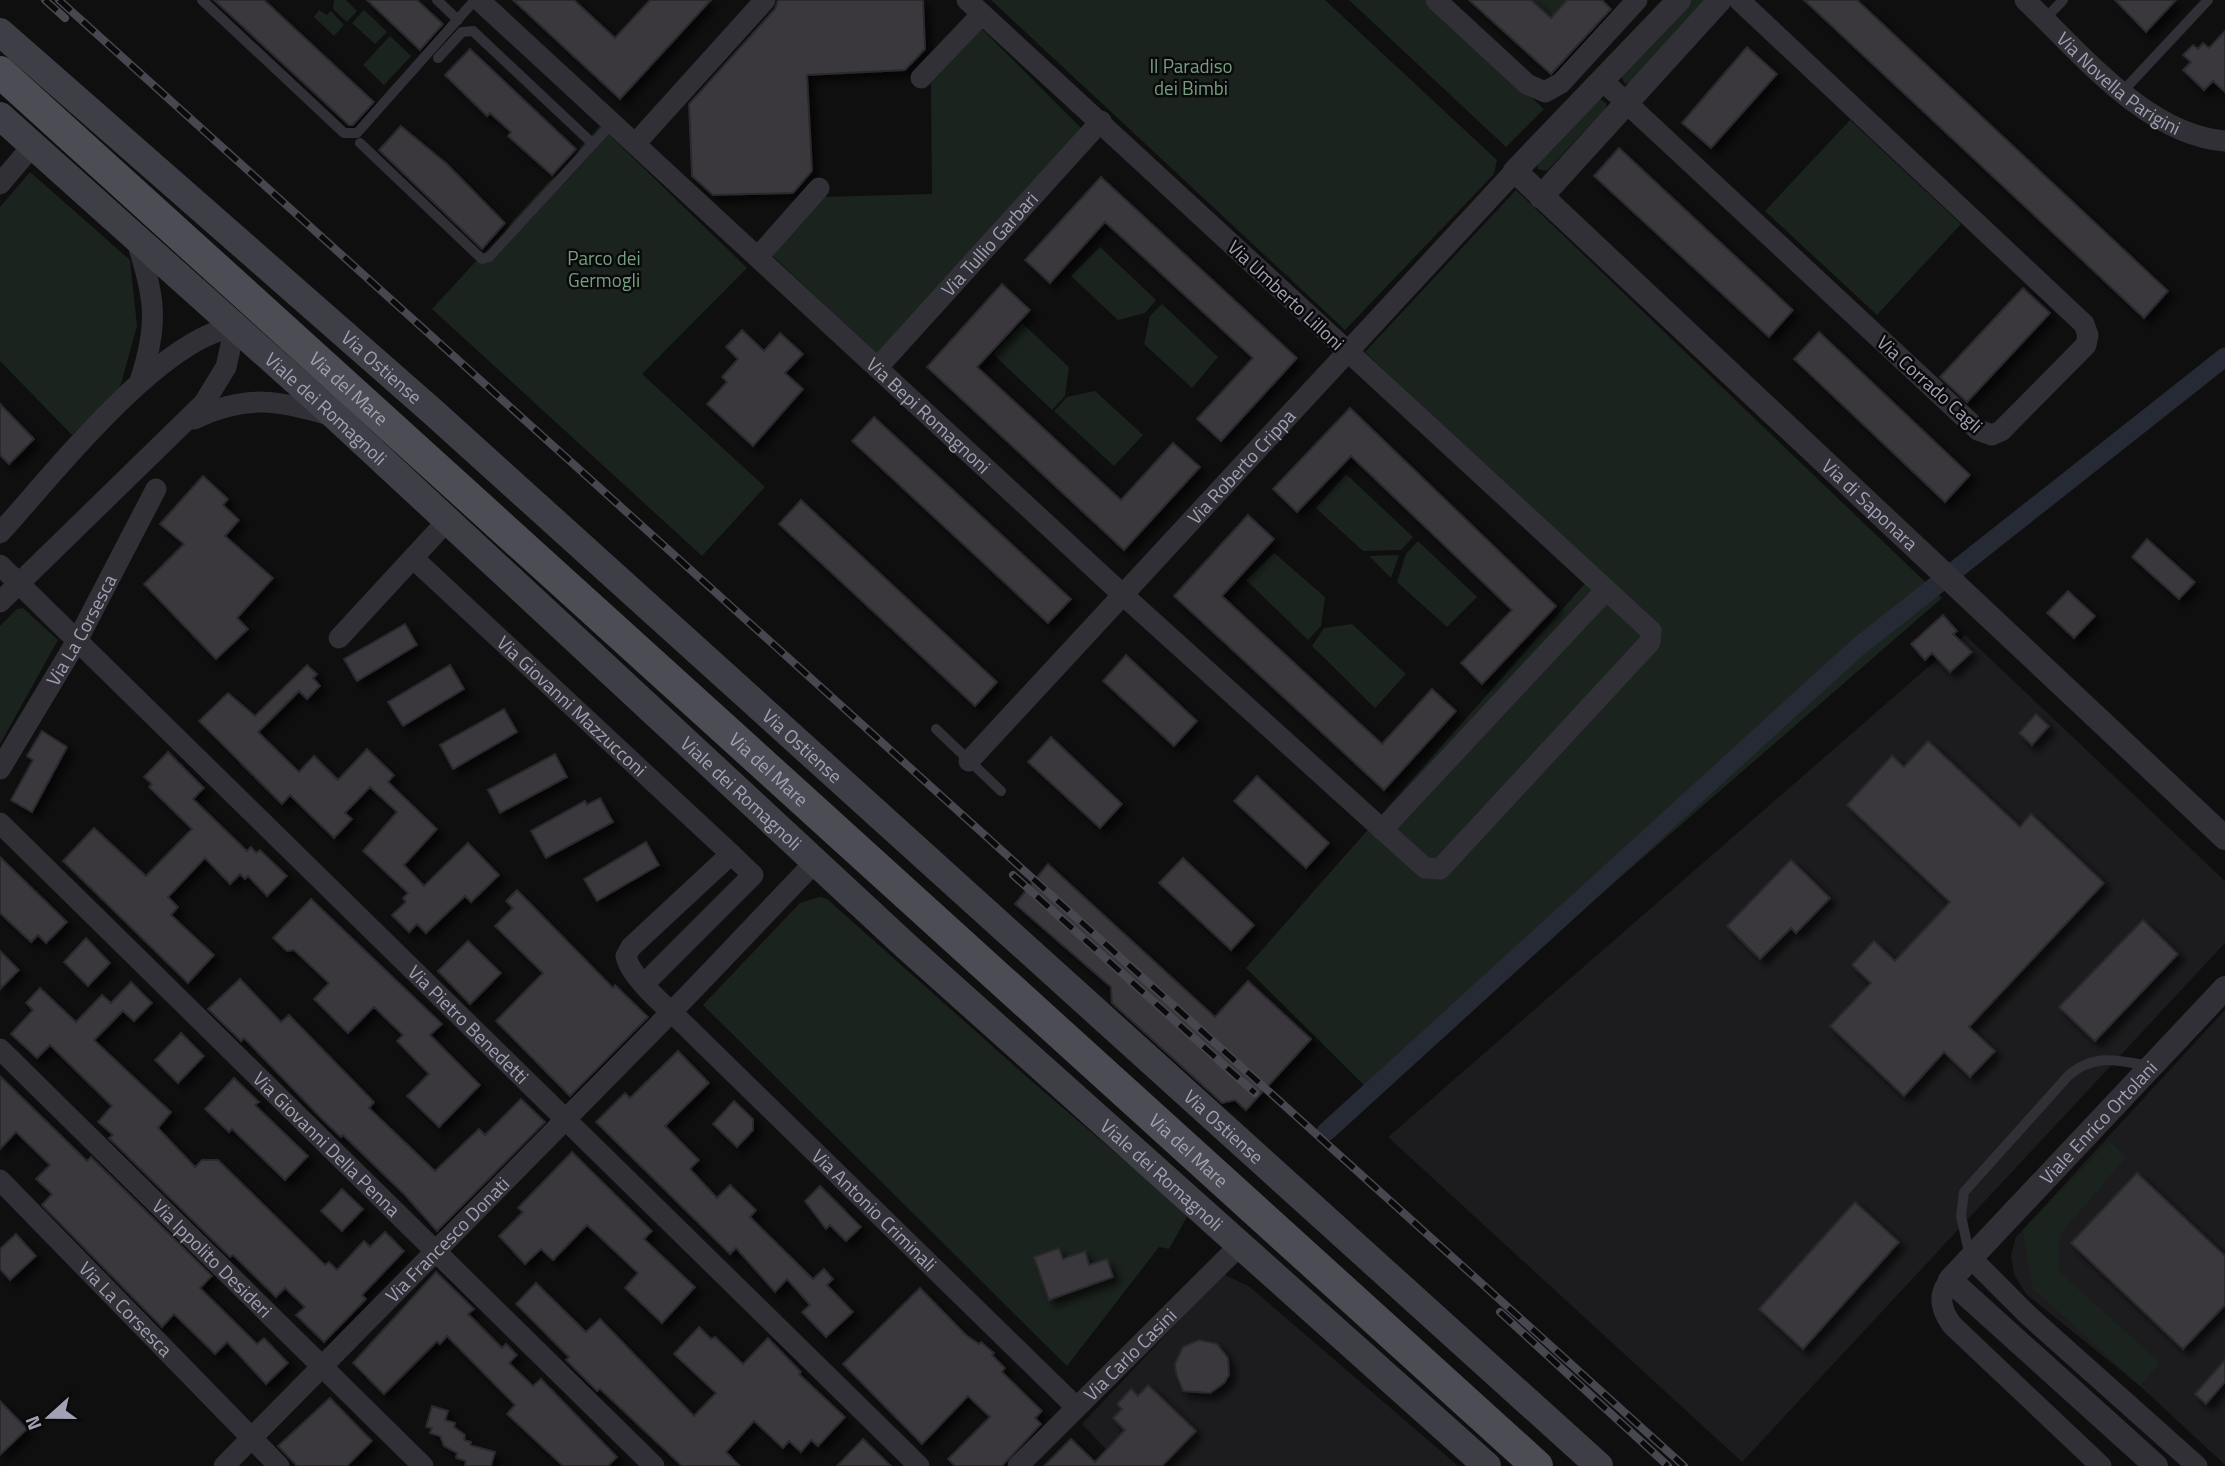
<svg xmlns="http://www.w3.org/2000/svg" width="2225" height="1466" font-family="'Titillium Web',sans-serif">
<defs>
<filter id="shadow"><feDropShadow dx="6" dy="6" stdDeviation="3.5" flood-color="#0009"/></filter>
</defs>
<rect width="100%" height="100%" fill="#0f0f10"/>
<path fill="#1c1b1d" d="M 1965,635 L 2225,881 L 2225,943 L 1742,1462 L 1388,1137 Z
M 2225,1010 L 2225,1465 L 2140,1386 L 2026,1294 L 2014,1274 L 2011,1255 L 2016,1237 Z
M 1223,1274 L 1250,1287 L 1458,1466 L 1122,1466 L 1082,1424 Z"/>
<path fill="#1b231e" d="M 334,0 L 346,0 L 357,11 L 347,22 L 333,9 Z
M 991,0 L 1325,0 L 1497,160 L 1494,174 L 1345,330 Z
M 1349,0 L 1425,0 L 1544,109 L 1506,147 Z
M 1531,0 L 1567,0 L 1551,18 Z
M 1688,0 L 1705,0 L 1630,82 L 1625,84 L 1621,76 Z
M 319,10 L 327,15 L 331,11 L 344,25 L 334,36 L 314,17 Z
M 364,10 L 387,32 L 375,44 L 352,23 Z
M 982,29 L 1083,130 L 878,356 L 773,256 L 820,197 L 932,194 L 931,83 Z
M 390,36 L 411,56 L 384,85 L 363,65 Z
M 1600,99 L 1606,103 L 1606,108 L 1547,171 L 1538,169 L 1537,164 Z
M 1850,120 L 1961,224 L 1877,315 L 1765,211 Z
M 600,126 L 747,268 L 642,374 L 765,487 L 702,556 L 432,309 Z
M 30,172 L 130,260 L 137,326 L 120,387 L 72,435 L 0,361 L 0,207 Z
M 1516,190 L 1942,598 L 1372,1093 L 1246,968 L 1596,571 L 1365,352 Z
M 1100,247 L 1156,300 L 1145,313 L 1118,320 L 1071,276 Z
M 1162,304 L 1218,357 L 1192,388 L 1144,344 L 1150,316 Z
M 1022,323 L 1069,367 L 1065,396 L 1052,410 L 993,354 Z
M 1095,391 L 1143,435 L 1114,466 L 1054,411 L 1067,397 Z
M 1346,474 L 1413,537 L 1401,550 L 1363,551 L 1316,508 Z
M 1418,541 L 1477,597 L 1447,627 L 1397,582 L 1406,554 Z
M 1274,553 L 1325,597 L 1321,626 L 1308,640 L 1246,580 Z
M 1399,555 L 1391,578 L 1369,556 Z
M 23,608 L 58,640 L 0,744 L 0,626 L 17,609 Z
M 1352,624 L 1406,674 L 1375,708 L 1312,646 L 1324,628 Z
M 819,897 L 827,899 L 1028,1078 L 1188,1215 L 1169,1249 L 1159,1247 L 1067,1366 L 703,1005 L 800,903 Z
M 2109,1141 L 2126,1157 L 2059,1236 L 2059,1271 L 2160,1363 L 2140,1386 L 2033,1289 L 2023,1230 Z"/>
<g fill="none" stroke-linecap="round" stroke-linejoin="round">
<path stroke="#262a34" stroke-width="19" d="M 1326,1132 L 1858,647 L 2225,357"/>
</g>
<path fill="#3a393e" stroke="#2a292d" stroke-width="2" filter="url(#shadow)" d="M 214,0 L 264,0 L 374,102 L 353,125 L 349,125 Z
M 367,0 L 417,0 L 443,24 L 420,50 Z
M 513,0 L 574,0 L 615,38 L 650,0 L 711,0 L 620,99 Z
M 778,0 L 923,0 L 925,49 L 905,70 L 807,75 L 812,171 L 793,193 L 713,195 L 692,176 L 689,104 L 775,9 Z
M 1469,0 L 1531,0 L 1551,18 L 1567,0 L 1602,0 L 1611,9 L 1551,74 Z
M 1804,0 L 1857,0 L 2168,291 L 2144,318 Z
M 2115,0 L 2176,0 L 2146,32 Z
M 2225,31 L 2225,92 L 2213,81 L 2204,90 L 2183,70 L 2191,62 L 2183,55 L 2193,45 L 2198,49 L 2203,43 L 2209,48 Z
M 1747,47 L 1777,74 L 1711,148 L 1682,123 Z
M 470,49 L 576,149 L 552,175 L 508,136 L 511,132 L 490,113 L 487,116 L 445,75 Z
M 401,126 L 447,164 L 505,223 L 482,249 L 379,150 Z
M 1619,148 L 1793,310 L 1769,337 L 1594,176 Z
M 1101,177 L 1297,358 L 1221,441 L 1197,419 L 1253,358 L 1105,222 L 1050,283 L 1025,260 Z
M 1002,284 L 1030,310 L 977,367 L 1121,500 L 1173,443 L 1200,467 L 1124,550 L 927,367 Z
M 2023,288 L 2050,313 L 1967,402 L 1940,377 Z
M 742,330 L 764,351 L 780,333 L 803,354 L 785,373 L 803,389 L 753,446 L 707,404 L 727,382 L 722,377 L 738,359 L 726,347 Z
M 1819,332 L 1970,475 L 1945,502 L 1794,359 Z
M 0,404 L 34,439 L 9,464 L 0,455 Z
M 1350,408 L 1556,606 L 1482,684 L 1461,663 L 1512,610 L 1351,456 L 1297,512 L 1273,489 Z
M 874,417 L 1071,599 L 1048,623 L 852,441 Z
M 203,476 L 228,499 L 223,505 L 239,520 L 225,536 L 273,578 L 237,618 L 248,629 L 216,659 L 144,584 L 184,544 L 160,524 Z
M 801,500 L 997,682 L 975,706 L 779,524 Z
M 1248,515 L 1274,539 L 1222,596 L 1382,744 L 1432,689 L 1456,711 L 1384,790 L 1174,596 Z
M 2147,539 L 2195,582 L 2179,599 L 2132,557 Z
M 2068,591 L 2095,616 L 2074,638 L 2047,613 Z
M 1943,615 L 1957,631 L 1953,634 L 1972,652 L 1950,672 L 1932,653 L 1925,660 L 1911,644 Z
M 405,624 L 417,645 L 357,681 L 344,659 Z
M 1126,655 L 1197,721 L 1174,746 L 1103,681 Z
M 307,665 L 317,674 L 313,678 L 320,686 L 307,699 L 299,691 L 258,732 L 299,772 L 314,756 L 338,780 L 367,749 L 394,775 L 388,782 L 437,829 L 404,865 L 424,886 L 468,843 L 499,875 L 471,902 L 465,896 L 426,933 L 417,924 L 409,932 L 392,915 L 406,902 L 403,898 L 408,893 L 363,851 L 397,812 L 370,787 L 345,813 L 352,819 L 334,838 L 290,795 L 282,804 L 199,721 L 228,693 L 255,716 Z
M 450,665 L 464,689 L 403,726 L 388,702 Z
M 504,709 L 517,732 L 453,769 L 440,745 Z
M 2036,714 L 2049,726 L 2032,745 L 2019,733 Z
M 42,731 L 67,747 L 32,812 L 11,800 L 33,760 L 27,756 Z
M 1051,737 L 1122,804 L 1100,828 L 1028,762 Z
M 1928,741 L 2020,827 L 2031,814 L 2104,883 L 1969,1027 L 1995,1051 L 1970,1077 L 1944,1052 L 1904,1096 L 1830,1026 L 1871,983 L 1852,965 L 1874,941 L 1895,961 L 1950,902 L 1847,805 L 1892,756 L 1904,767 Z
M 168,752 L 204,788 L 193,799 L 247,851 L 251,847 L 256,853 L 260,850 L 287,876 L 267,896 L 248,876 L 245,879 L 240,874 L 230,884 L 205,858 L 168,897 L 178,907 L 171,915 L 214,955 L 188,983 L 63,861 L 94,828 L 146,876 L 192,829 L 149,787 L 152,784 L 144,777 Z
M 555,754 L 567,777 L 500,813 L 488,790 Z
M 1257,776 L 1329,843 L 1306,868 L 1234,801 Z
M 600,798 L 613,822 L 546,858 L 531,831 L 585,801 L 587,805 Z
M 646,842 L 659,865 L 597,901 L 584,879 Z
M 0,857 L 67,922 L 46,943 L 38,935 L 31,942 L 0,913 Z
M 1183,858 L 1254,925 L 1231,950 L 1159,883 Z
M 1791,860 L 1830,898 L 1796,933 L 1791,928 L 1760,959 L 1727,926 Z
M 1048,864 L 1215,1017 L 1248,981 L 1311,1039 L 1246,1110 L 1235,1100 L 1222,1103 L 1112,1003 L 1111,987 L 1015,904 Z
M 517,890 L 613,988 L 615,985 L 648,1017 L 570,1096 L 496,1021 L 543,973 L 495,926 L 513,908 L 506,901 Z
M 311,899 L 442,1024 L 430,1035 L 480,1085 L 439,1127 L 407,1096 L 429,1074 L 397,1041 L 403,1035 L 374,1007 L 348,1033 L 314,999 L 329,983 L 294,950 L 287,951 L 273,938 Z
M 2143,920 L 2178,954 L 2095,1041 L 2059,1007 Z
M 86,938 L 110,963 L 88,986 L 64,962 Z
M 468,941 L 501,973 L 470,1004 L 438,971 Z
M 0,951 L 19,970 L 0,989 Z
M 240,979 L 281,1022 L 289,1015 L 374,1102 L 369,1108 L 435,1171 L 479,1129 L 485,1135 L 521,1099 L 545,1122 L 437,1231 L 405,1195 L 343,1135 L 341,1137 L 324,1121 L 244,1038 L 241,1041 L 208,1009 Z
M 131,982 L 152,1003 L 134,1021 L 123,1011 L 94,1040 L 171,1112 L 158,1128 L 195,1167 L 202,1160 L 218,1160 L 325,1265 L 329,1262 L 337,1270 L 364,1241 L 370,1247 L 385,1232 L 404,1251 L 362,1295 L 366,1299 L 324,1342 L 296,1315 L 305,1307 L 285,1288 L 276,1297 L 233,1255 L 230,1257 L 109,1138 L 113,1135 L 98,1122 L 112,1106 L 50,1045 L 37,1058 L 11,1034 L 33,1010 L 26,1003 L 40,988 L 76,1022 L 102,995 L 111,1003 Z
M 181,1033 L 204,1056 L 178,1083 L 155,1060 Z
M 678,1051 L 709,1083 L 665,1126 L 699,1160 L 690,1169 L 717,1198 L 730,1185 L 756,1210 L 750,1217 L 813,1279 L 824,1269 L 833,1279 L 827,1285 L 853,1312 L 826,1337 L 802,1312 L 810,1305 L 787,1279 L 775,1292 L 736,1248 L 730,1254 L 596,1122 L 625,1093 L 630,1098 Z
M 0,1076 L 87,1161 L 91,1157 L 212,1276 L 200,1288 L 257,1344 L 264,1338 L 288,1363 L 266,1384 L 227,1342 L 215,1354 L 174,1314 L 162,1327 L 42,1205 L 52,1194 L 36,1179 L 50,1165 L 16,1132 L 0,1149 Z
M 234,1078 L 259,1102 L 255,1105 L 308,1156 L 285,1180 L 232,1129 L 229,1132 L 205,1109 Z
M 734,1101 L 753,1119 L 753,1130 L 737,1147 L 713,1124 Z
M 572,1152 L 652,1231 L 644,1239 L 695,1287 L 662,1323 L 625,1288 L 638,1273 L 587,1225 L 553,1260 L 541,1249 L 525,1264 L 499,1236 L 523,1212 L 518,1208 Z
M 2137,1173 L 2225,1256 L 2225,1305 L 2183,1349 L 2071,1243 Z
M 820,1186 L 861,1227 L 846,1241 L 830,1225 L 826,1229 L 805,1201 Z
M 342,1189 L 363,1209 L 342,1231 L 321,1211 Z
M 1855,1202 L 1899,1242 L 1803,1349 L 1759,1309 Z
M 16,1234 L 36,1256 L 10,1280 L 0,1269 L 0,1249 Z
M 1059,1248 L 1063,1259 L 1085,1251 L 1089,1265 L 1107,1259 L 1113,1277 L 1049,1300 L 1034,1257 Z
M 436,1272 L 474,1309 L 468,1314 L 502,1348 L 506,1344 L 517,1355 L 509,1363 L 533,1386 L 541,1379 L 617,1457 L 608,1466 L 563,1466 L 507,1414 L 515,1405 L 447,1336 L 440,1344 L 437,1341 L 384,1394 L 353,1363 Z
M 536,1283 L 586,1332 L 600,1319 L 694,1416 L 716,1393 L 674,1354 L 699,1327 L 711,1339 L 715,1337 L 743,1364 L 768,1338 L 801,1372 L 799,1374 L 845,1417 L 818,1446 L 811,1440 L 801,1452 L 789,1441 L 783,1448 L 754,1421 L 726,1452 L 740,1466 L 682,1466 L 600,1389 L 597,1391 L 566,1360 L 569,1357 L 516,1304 Z
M 920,1288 L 966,1335 L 979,1344 L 981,1342 L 994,1353 L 992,1355 L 1005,1368 L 1002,1372 L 1042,1411 L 1035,1418 L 1041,1424 L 1002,1466 L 955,1466 L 948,1459 L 990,1417 L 968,1396 L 922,1444 L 843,1364 Z
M 1199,1340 L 1217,1344 L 1228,1358 L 1229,1375 L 1224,1383 L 1210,1393 L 1183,1391 L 1176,1373 L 1175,1364 L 1183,1347 Z
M 2225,1360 L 2225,1382 L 2206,1404 L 2195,1394 Z
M 1148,1385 L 1196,1431 L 1162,1466 L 1044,1466 L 1071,1439 L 1095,1462 L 1125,1430 L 1113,1418 L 1122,1409 L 1117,1404 L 1131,1389 L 1138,1396 Z
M 330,1398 L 372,1441 L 347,1466 L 297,1466 L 278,1446 Z
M 0,1401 L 27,1429 L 0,1455 Z
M 432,1406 L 448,1411 L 445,1420 L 455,1423 L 454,1427 L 465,1435 L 464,1440 L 471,1442 L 470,1445 L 495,1452 L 491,1466 L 465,1466 L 466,1461 L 456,1458 L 457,1453 L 444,1446 L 440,1436 L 430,1433 L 432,1428 L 426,1427 Z
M 863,1439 L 891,1466 L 837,1466 Z"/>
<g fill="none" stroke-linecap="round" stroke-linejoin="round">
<path stroke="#303036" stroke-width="10" d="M 202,0 L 344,133 L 357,133 L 475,0
M 437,0 L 458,20
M 2045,19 L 2063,0
M 438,58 L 462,32 L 473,31 L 593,144
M 2123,91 L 2208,0
M 360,143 L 482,259 L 489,257 L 612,123
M 936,729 L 1001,791
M 1970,1257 L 1961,1216 L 1964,1192 L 2068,1076 C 2094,1053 2118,1060 2149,1066"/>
<g stroke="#303036" stroke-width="21">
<path id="s1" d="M 479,0 L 1122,594 L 1425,868 L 1440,869 L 1650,642 L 1651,631 L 967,0"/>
<path d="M 1436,0 L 1527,84 L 1545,92 L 1561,83 L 1637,0"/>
<path id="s2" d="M 2025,0 C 2080,52 2146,135 2225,141"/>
<path d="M 921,78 L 982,14"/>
<path d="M 1603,81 L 1978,430 L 1992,435 L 2001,431 L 2086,345 L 2088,335 L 2084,324 L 1739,0"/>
<path d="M 635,144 L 765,0"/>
<path d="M 0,184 L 33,145"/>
<path d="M 136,238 C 154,297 160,321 140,381"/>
<path d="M 758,257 L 819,188"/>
<path id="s3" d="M 878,367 L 1101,121"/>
<path d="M 194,419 C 245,394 279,400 332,416"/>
<path d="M 0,533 C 52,476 160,337 235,327 L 226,367 L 204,403 L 0,602"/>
<path id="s4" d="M 413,558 L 731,854"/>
<path id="s5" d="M 0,565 L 919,1466"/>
<path d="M 339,638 L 447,521"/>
<path id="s6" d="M 969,761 L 1515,171"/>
<path id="s7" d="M 0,769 L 78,639 L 156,489"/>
<path id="s8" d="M 0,823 L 654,1466"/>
<path d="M 1382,830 L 1606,590"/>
<path id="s9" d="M 644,984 L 753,875 L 731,854 L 631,947 L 626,956 C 630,979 675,1014 692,1032 L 1076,1407"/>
<path id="s10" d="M 0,1049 L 423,1466"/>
<path id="s11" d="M 0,1180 L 279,1466"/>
<path d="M 1971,1258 L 2029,1316 L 2197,1466"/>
<path d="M 1950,1280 C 1937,1295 1941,1310 1952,1325 L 2101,1466"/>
<path id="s12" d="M 224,1466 L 691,992 L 815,862"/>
<path id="s13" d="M 1018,1466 L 1241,1244"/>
</g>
<g stroke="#303036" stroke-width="24">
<path id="s14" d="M 1679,0 L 1515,171 L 2225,838"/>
<path d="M 1541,197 L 1720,0"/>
<path id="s15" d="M 2156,1466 L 1950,1280 L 2225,988"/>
</g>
<g stroke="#3e3e46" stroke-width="28">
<path id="s16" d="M 0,32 L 433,412 L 1599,1466"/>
<path id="s17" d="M 0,116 L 336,417 L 906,946 L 1487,1466"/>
</g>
<path stroke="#4c4c55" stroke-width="32" id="s18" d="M 0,72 L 1537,1466"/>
<defs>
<path id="rail" d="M 45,0 L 65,18
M 59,0 L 1684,1466
M 1013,875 L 1255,1093
M 1500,1312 L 1668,1466"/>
</defs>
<use href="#rail" stroke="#47474f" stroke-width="8"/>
<use href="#rail" stroke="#0a0a0b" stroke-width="5" stroke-dasharray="16" stroke-linecap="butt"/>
</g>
<g text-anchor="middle" stroke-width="5" stroke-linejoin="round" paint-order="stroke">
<g font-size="19" fill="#769e82" stroke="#0a0a0b">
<text x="1191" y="73">Il Paradiso<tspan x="1191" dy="22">dei Bimbi</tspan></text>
<text x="604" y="265">Parco dei<tspan x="604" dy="22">Germogli</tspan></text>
</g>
<g font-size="19" fill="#a0a1b2" stroke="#0a0a0b">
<text dy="7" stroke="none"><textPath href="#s2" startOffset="126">Via Novella Parigini</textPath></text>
<text dy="7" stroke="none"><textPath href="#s3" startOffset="166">Via Tullio Garbari</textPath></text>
<text transform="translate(1286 295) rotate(43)" y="7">Via Umberto Lilloni</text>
<text dy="7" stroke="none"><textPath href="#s16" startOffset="508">Via Ostiense</textPath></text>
<text transform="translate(1930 384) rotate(42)" y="7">Via Corrado Cagli</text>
<text dy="7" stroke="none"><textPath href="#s18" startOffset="471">Via del Mare</textPath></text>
<text dy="7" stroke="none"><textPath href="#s17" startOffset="438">Viale dei Romagnoli</textPath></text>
<text dy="7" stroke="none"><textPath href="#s1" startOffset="612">Via Bepi Romagnoni</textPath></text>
<text dy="7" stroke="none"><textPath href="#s6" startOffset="401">Via Roberto Crippa</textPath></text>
<text dy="7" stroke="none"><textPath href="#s14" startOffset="724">Via di Saponara</textPath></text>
<text dy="7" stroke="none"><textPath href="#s7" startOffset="161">Via La Corsesca</textPath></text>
<text dy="7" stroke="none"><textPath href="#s4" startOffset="217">Via Giovanni Mazzucconi</textPath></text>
<text dy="7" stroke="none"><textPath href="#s16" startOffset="1074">Via Ostiense</textPath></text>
<text dy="7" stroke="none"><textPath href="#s18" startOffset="1038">Via del Mare</textPath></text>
<text dy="7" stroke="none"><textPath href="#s17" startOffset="1004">Viale dei Romagnoli</textPath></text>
<text dy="7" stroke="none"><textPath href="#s5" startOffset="656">Via Pietro Benedetti</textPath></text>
<text dy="7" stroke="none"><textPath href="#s15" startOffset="494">Viale Enrico Ortolani</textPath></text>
<text dy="7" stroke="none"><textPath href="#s16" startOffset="1642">Via Ostiense</textPath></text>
<text dy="7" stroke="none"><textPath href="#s8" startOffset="458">Via Giovanni Della Penna</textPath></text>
<text dy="7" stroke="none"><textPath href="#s18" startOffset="1605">Via del Mare</textPath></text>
<text dy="7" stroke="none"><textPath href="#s17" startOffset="1572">Viale dei Romagnoli</textPath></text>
<text dy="7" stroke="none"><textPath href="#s9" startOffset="688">Via Antonio Criminali</textPath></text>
<text dy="7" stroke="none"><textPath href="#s12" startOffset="318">Via Francesco Donati</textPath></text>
<text dy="7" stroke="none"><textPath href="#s10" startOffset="298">Via Ippolito Desideri</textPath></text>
<text dy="7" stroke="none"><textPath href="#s11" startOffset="180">Via La Corsesca</textPath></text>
<text dy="7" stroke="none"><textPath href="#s13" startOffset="158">Via Carlo Casini</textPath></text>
</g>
</g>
<g transform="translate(49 1417) rotate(249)" stroke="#0a0a0b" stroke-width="5" paint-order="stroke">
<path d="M0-5L12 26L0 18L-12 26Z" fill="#a0a1b2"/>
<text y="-10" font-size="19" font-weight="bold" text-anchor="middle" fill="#a0a1b2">N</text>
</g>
</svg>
